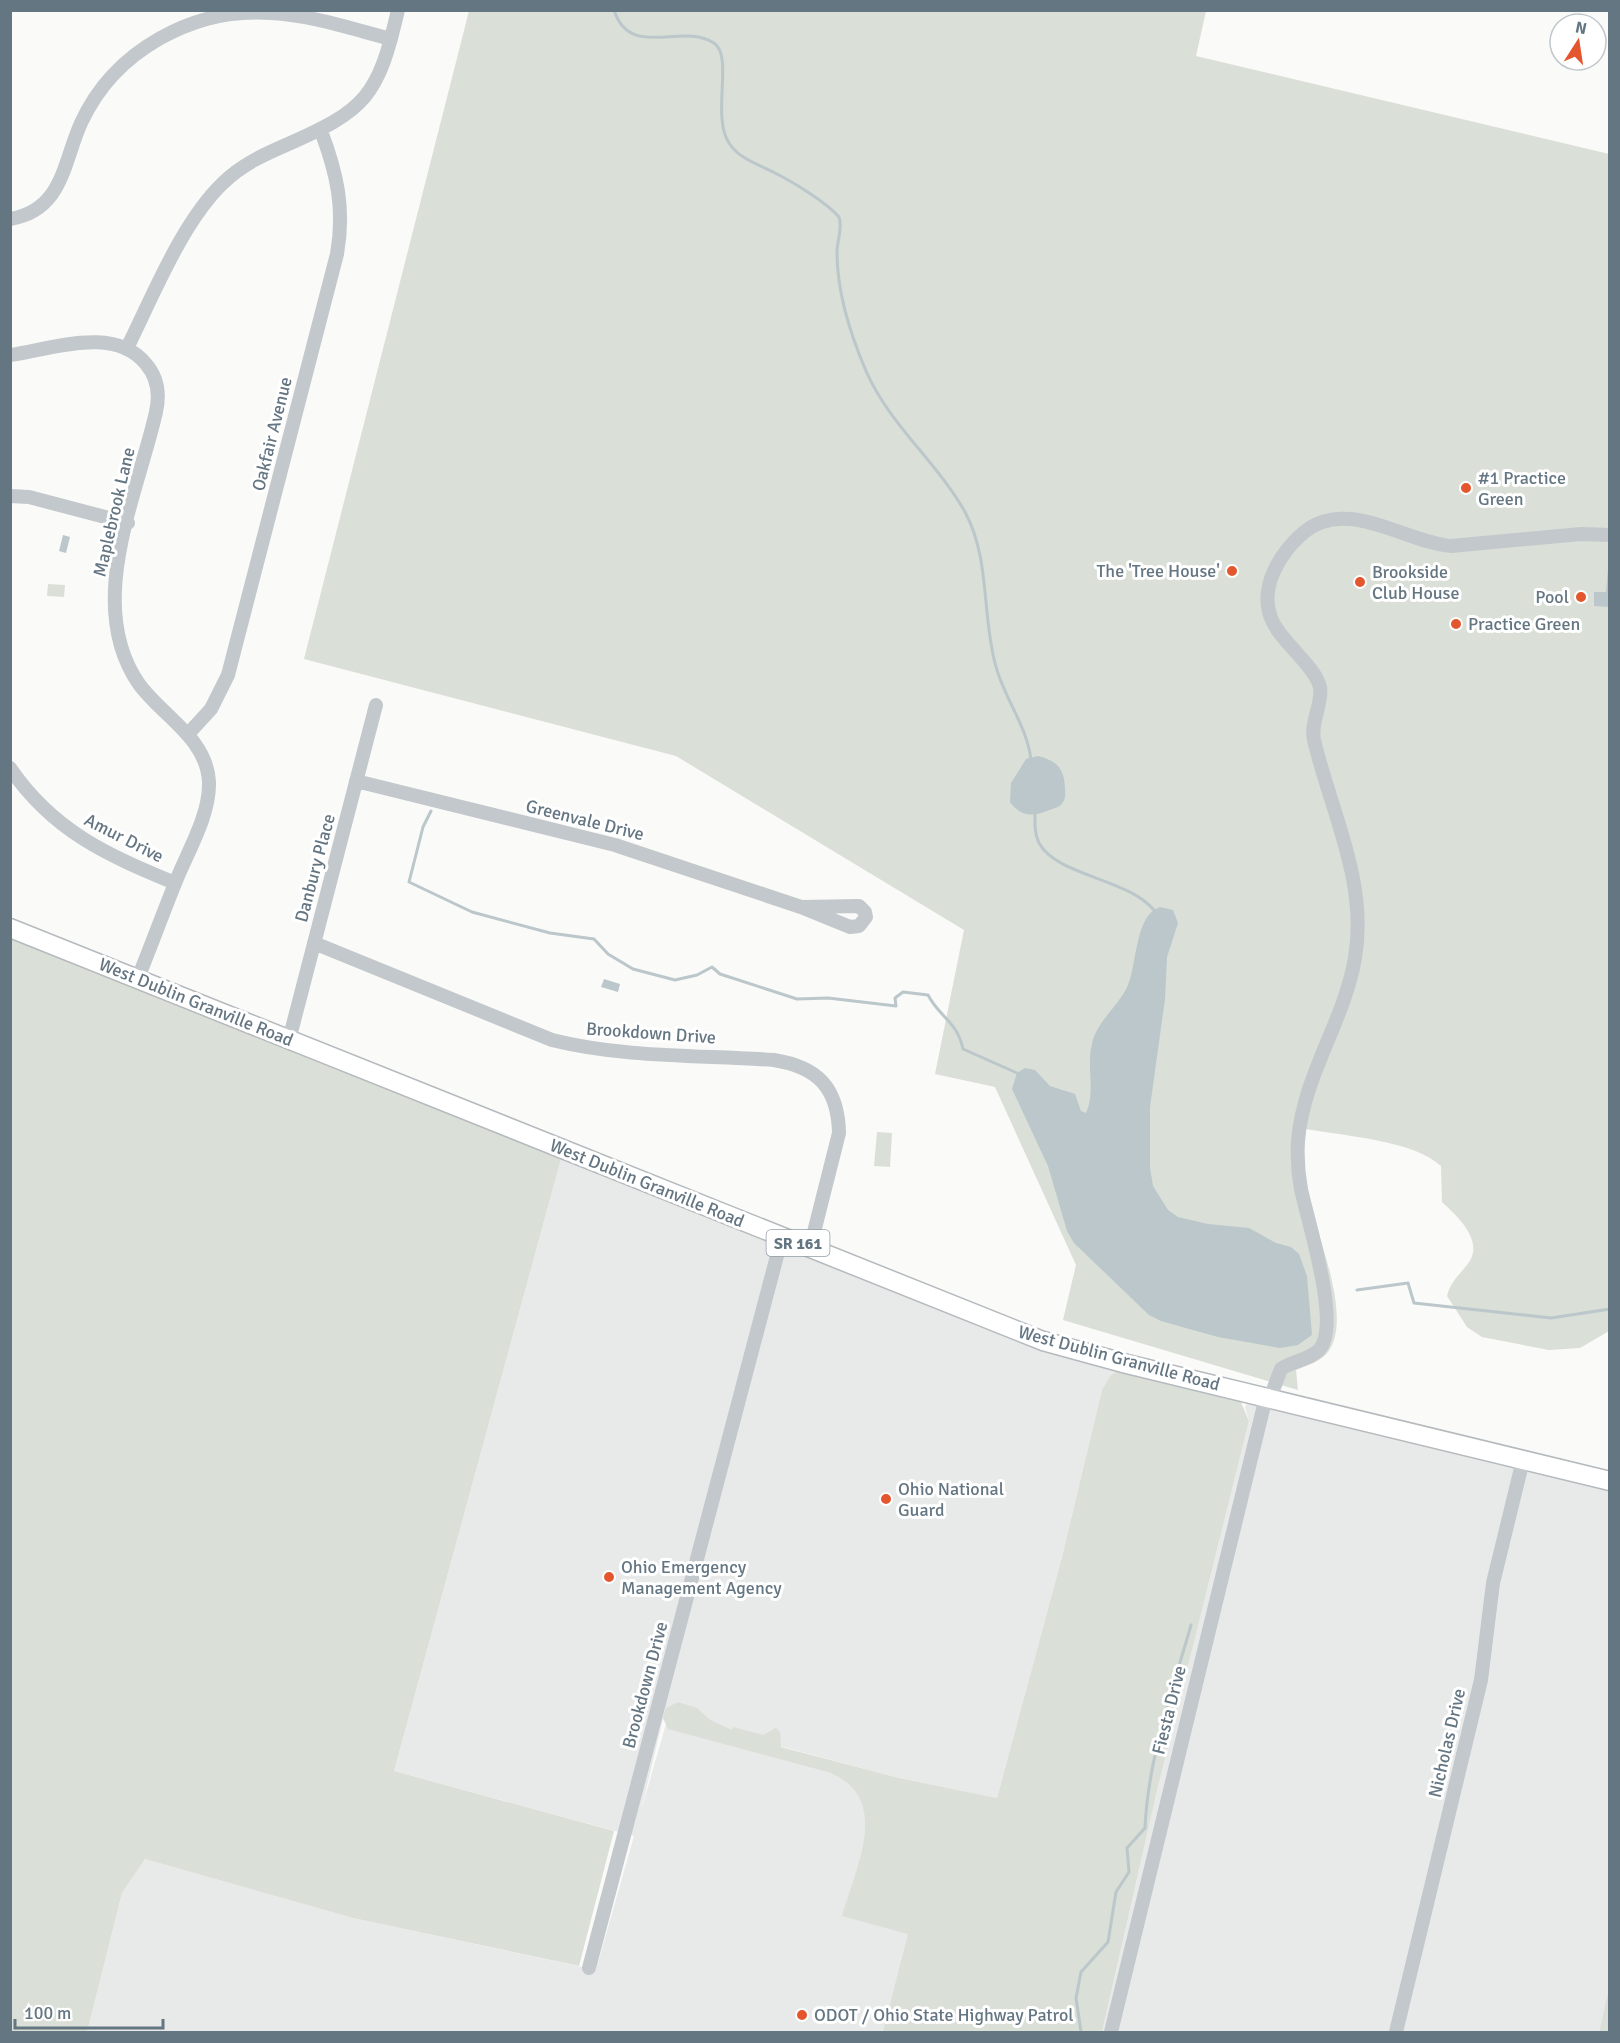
<svg xmlns="http://www.w3.org/2000/svg" width="1620" height="2043" font-family="Signika,sans-serif">
<rect width="100%" height="100%" fill="#fafaf8"/>
<path fill="#e8e9e9" d="M 562,1155 L 1126,1369 L 1102,1390 L 1062,1557 L 997,1798 L 899,1778 L 664,1715 L 641,1811 L 668,1717 L 985,1807 L 912,2032 L 87,2032 L 122,1893 L 145,1859 L 353,1918 L 596,1970 L 634,1836 L 394,1771 Z
M 1254,1392 L 1609,1480 L 1610,1989 L 1599,2032 L 1102,2032 L 1156,1795 L 1247,1429 L 1249,1421 L 1245,1407 Z"/>
<path fill="#dadfd7" d="M 469,11 L 1206,11 L 1196,56 L 1609,154 L 1609,1331 L 1580,1348 L 1549,1350 L 1482,1337 L 1467,1327 L 1447,1296 C 1450,1283 1459,1275 1467,1265 C 1486,1242 1458,1217 1442,1202 L 1441,1166 C 1413,1140 1344,1136 1306,1129 C 1303,1149 1302,1172 1307,1192 C 1315,1231 1354,1317 1328,1352 C 1320,1362 1308,1365 1296,1370 L 1298,1390 L 1063,1320 L 1076,1265 L 995,1087 L 935,1074 L 964,930 L 676,756 L 304,659 Z
M 48,584 L 65,585 L 64,597 L 47,596 Z
M 10,937 L 562,1155 L 394,1771 L 614,1831 L 579,1966 L 353,1918 L 145,1859 L 122,1893 L 87,2032 L 11,2032 Z
M 877,1132 L 892,1133 L 890,1167 L 874,1166 Z
M 1118,1371 L 1240,1400 L 1249,1421 L 1156,1795 L 1102,2032 L 883,2032 L 908,1934 L 842,1916 C 856,1867 893,1797 828,1772 L 668,1729 L 663,1718 L 666,1708 L 678,1702 L 697,1708 L 710,1720 L 732,1730 L 733,1727 L 763,1735 L 776,1728 L 780,1732 L 781,1747 L 899,1778 L 997,1798 L 1062,1557 L 1102,1390 L 1111,1375 Z
M 1609,1989 L 1609,2032 L 1599,2032 Z"/>
<path fill="#bbc7cb" d="M 63,535 L 70,537 L 66,553 L 59,551 Z
M 1608,569 L 1609,607 L 1594,606 L 1594,592 L 1606,592 Z
M 1038,756 C 1057,761 1064,768 1065,788 C 1065,793 1066,798 1063,802 C 1060,808 1053,808 1047,811 C 1032,817 1020,816 1010,802 L 1011,783 L 1026,759 Z
M 1160,907 L 1173,910 L 1178,923 L 1167,957 L 1165,999 L 1150,1107 L 1150,1168 L 1153,1186 L 1168,1210 L 1178,1217 L 1208,1224 L 1249,1228 L 1276,1243 L 1291,1247 L 1299,1254 L 1307,1276 L 1312,1335 L 1298,1345 L 1280,1348 L 1218,1337 L 1161,1321 L 1149,1315 L 1074,1243 L 1067,1231 L 1048,1166 L 1012,1089 L 1017,1073 L 1025,1068 L 1035,1070 L 1050,1086 L 1075,1094 L 1081,1111 L 1086,1113 C 1096,1091 1086,1067 1092,1044 C 1096,1022 1119,1006 1128,985 C 1137,964 1135,915 1160,907 Z
M 604,979 L 620,984 L 618,992 L 601,987 Z"/>
<g fill="none" stroke-linecap="round" stroke-linejoin="round">
<path stroke="#bbc7cb" stroke-width="3" d="M 614,10 C 630,60 681,22 714,43 C 734,57 711,115 729,143 C 739,159 760,165 775,173 C 793,182 826,202 839,217 C 843,229 837,240 837,252 C 837,291 851,336 866,371 C 889,424 937,462 965,512 C 990,558 982,614 995,663 C 1003,697 1027,725 1031,760
M 431,811 L 423,827 L 409,882 L 472,912 L 550,933 L 594,939 L 608,954 L 633,969 L 675,980 L 697,975 L 712,967 L 720,974 L 797,999 L 828,998 L 896,1006 L 895,998 L 903,992 L 928,995 C 940,1018 957,1021 963,1049 L 1017,1073
M 1035,811 C 1035,822 1034,833 1039,843 C 1057,876 1127,878 1154,910
M 1357,1290 L 1408,1283 L 1414,1303 L 1551,1318 L 1610,1309
M 1081,2032 L 1076,1998 L 1081,1972 L 1108,1942 L 1116,1892 L 1129,1872 L 1127,1848 L 1145,1828 C 1148,1759 1172,1692 1191,1625"/>
<defs>
<path id="major" d="M 10,928 L 1043,1341 L 1127,1364 L 1610,1481"/>
</defs>
<use href="#major" stroke="#b5babe" stroke-width="21"/>
<path stroke="#c3c8cc" stroke-width="14" d="M 10,219 C 63,210 63,163 81,123 C 114,51 193,7 271,13 C 311,15 352,29 391,39
M 127,348 C 153,296 182,222 223,183 C 241,165 263,155 286,145 C 366,110 378,97 398,10
M 10,355 C 52,349 115,325 146,364 C 158,378 160,394 156,412 C 137,496 84,605 139,684 C 162,716 207,738 209,782 C 210,815 188,851 176,881 C 163,913 151,946 138,978
M 10,496 L 29,497 L 128,523
M 188,734 L 211,709 L 228,675 L 337,254 C 345,209 337,173 321,131
M 10,768 C 53,831 107,855 175,883
M 356,781 L 615,845 L 801,907 L 859,906 L 865,912 L 866,917 L 859,926 L 850,927 L 801,907
M 314,943 L 552,1040 C 624,1058 701,1055 774,1060 C 818,1067 838,1088 839,1133 L 810,1248
M 289,1040 L 376,705
M 1270,1398 L 1281,1369 C 1292,1361 1309,1360 1319,1350 C 1342,1326 1307,1219 1301,1189 C 1298,1173 1297,1157 1298,1141 C 1303,1076 1344,1022 1355,958 C 1368,882 1331,812 1314,740 C 1310,722 1323,704 1320,687 C 1317,674 1304,662 1296,652 C 1287,642 1276,631 1271,618 C 1259,587 1280,553 1303,533 C 1346,496 1405,542 1451,546 L 1581,534 L 1610,535
M 589,1968 L 782,1237
M 1111,2032 L 1266,1397
M 1396,2032 L 1481,1680 L 1493,1583 L 1523,1460"/>
<use href="#major" stroke="#fff" stroke-width="18"/>
</g>
<g fill="#e4572e" stroke="#fff" stroke-width="2">
<circle cx="1466" cy="488" r="6"/>
<circle cx="1232" cy="571" r="6"/>
<circle cx="1360" cy="582" r="6"/>
<circle cx="1581" cy="597" r="6"/>
<circle cx="1456" cy="624" r="6"/>
<circle cx="886" cy="1499" r="6"/>
<circle cx="609" cy="1577" r="6"/>
<circle cx="802" cy="2015" r="6"/>
</g>
<g text-anchor="middle" stroke-width="6" stroke-linejoin="round" paint-order="stroke">
<rect fill="#fff" stroke="#939fa8" stroke-width="1.5" x="766.5" y="1230" width="63" height="26" rx="4.5"/>
<g font-size="16" font-weight="bold" fill="#657683">
<text x="798" y="1249">SR 161</text>
</g>
<g font-size="18" fill="#657683" stroke="#fff">
<text transform="translate(272 434) rotate(-76)" y="6">Oakfair Avenue</text>
<text transform="translate(114 512) rotate(-77)" y="6">Maplebrook Lane</text>
<text transform="translate(585 820) rotate(14)" y="6">Greenvale Drive</text>
<text transform="translate(124 838) rotate(27)" y="6">Amur Drive</text>
<text transform="translate(315 868) rotate(-75)" y="6">Danbury Place</text>
<text transform="translate(196 1002) rotate(22)" y="6">West Dublin Granville Road</text>
<text transform="translate(651 1033) rotate(4)" y="6">Brookdown Drive</text>
<text transform="translate(647 1183) rotate(22)" y="6">West Dublin Granville Road</text>
<text transform="translate(1119 1358) rotate(15)" y="6">West Dublin Granville Road</text>
<text transform="translate(645 1685) rotate(-75)" y="6">Brookdown Drive</text>
<text transform="translate(1169 1710) rotate(-76)" y="6">Fiesta Drive</text>
<text transform="translate(1447 1743) rotate(-77)" y="6">Nicholas Drive</text>
</g>
<g font-size="18" fill="#657683" stroke="#fff" text-anchor="start">
<text x="1478" y="484">#1 Practice<tspan x="1478" dy="21">Green</tspan></text>
<text x="1220" y="577" text-anchor="end">The 'Tree House'</text>
<text x="1372" y="578">Brookside<tspan x="1372" dy="21">Club House</tspan></text>
<text x="1569" y="603" text-anchor="end">Pool</text>
<text x="1468" y="630">Practice Green</text>
<text x="898" y="1495">Ohio National<tspan x="898" dy="21">Guard</tspan></text>
<text x="621" y="1573">Ohio Emergency<tspan x="621" dy="21">Management Agency</tspan></text>
<text x="814" y="2021">ODOT / Ohio State Highway Patrol</text>
</g>
</g>
<rect width="1620" height="2043" fill="none" stroke="#657683" stroke-width="24"/>
<g transform="translate(1578 42) rotate(12)"><circle r="28" fill="#ffffff" stroke="#c1c8cd" stroke-width="1.5"/>
<path d="M0-4.5L10 22L0 15L-10 22Z" fill="#e4572e"/>
<text y="-9" font-size="16" font-weight="bold" text-anchor="middle" fill="#657683">N</text>
</g>
<path d="M15 2019v9h148v-9" fill="none" stroke="#657683" stroke-width="3"/>
<text x="24" y="2019" font-size="18" fill="#657683" stroke="#ffffff" stroke-width="4.5" paint-order="stroke">100 m</text>
</svg>
